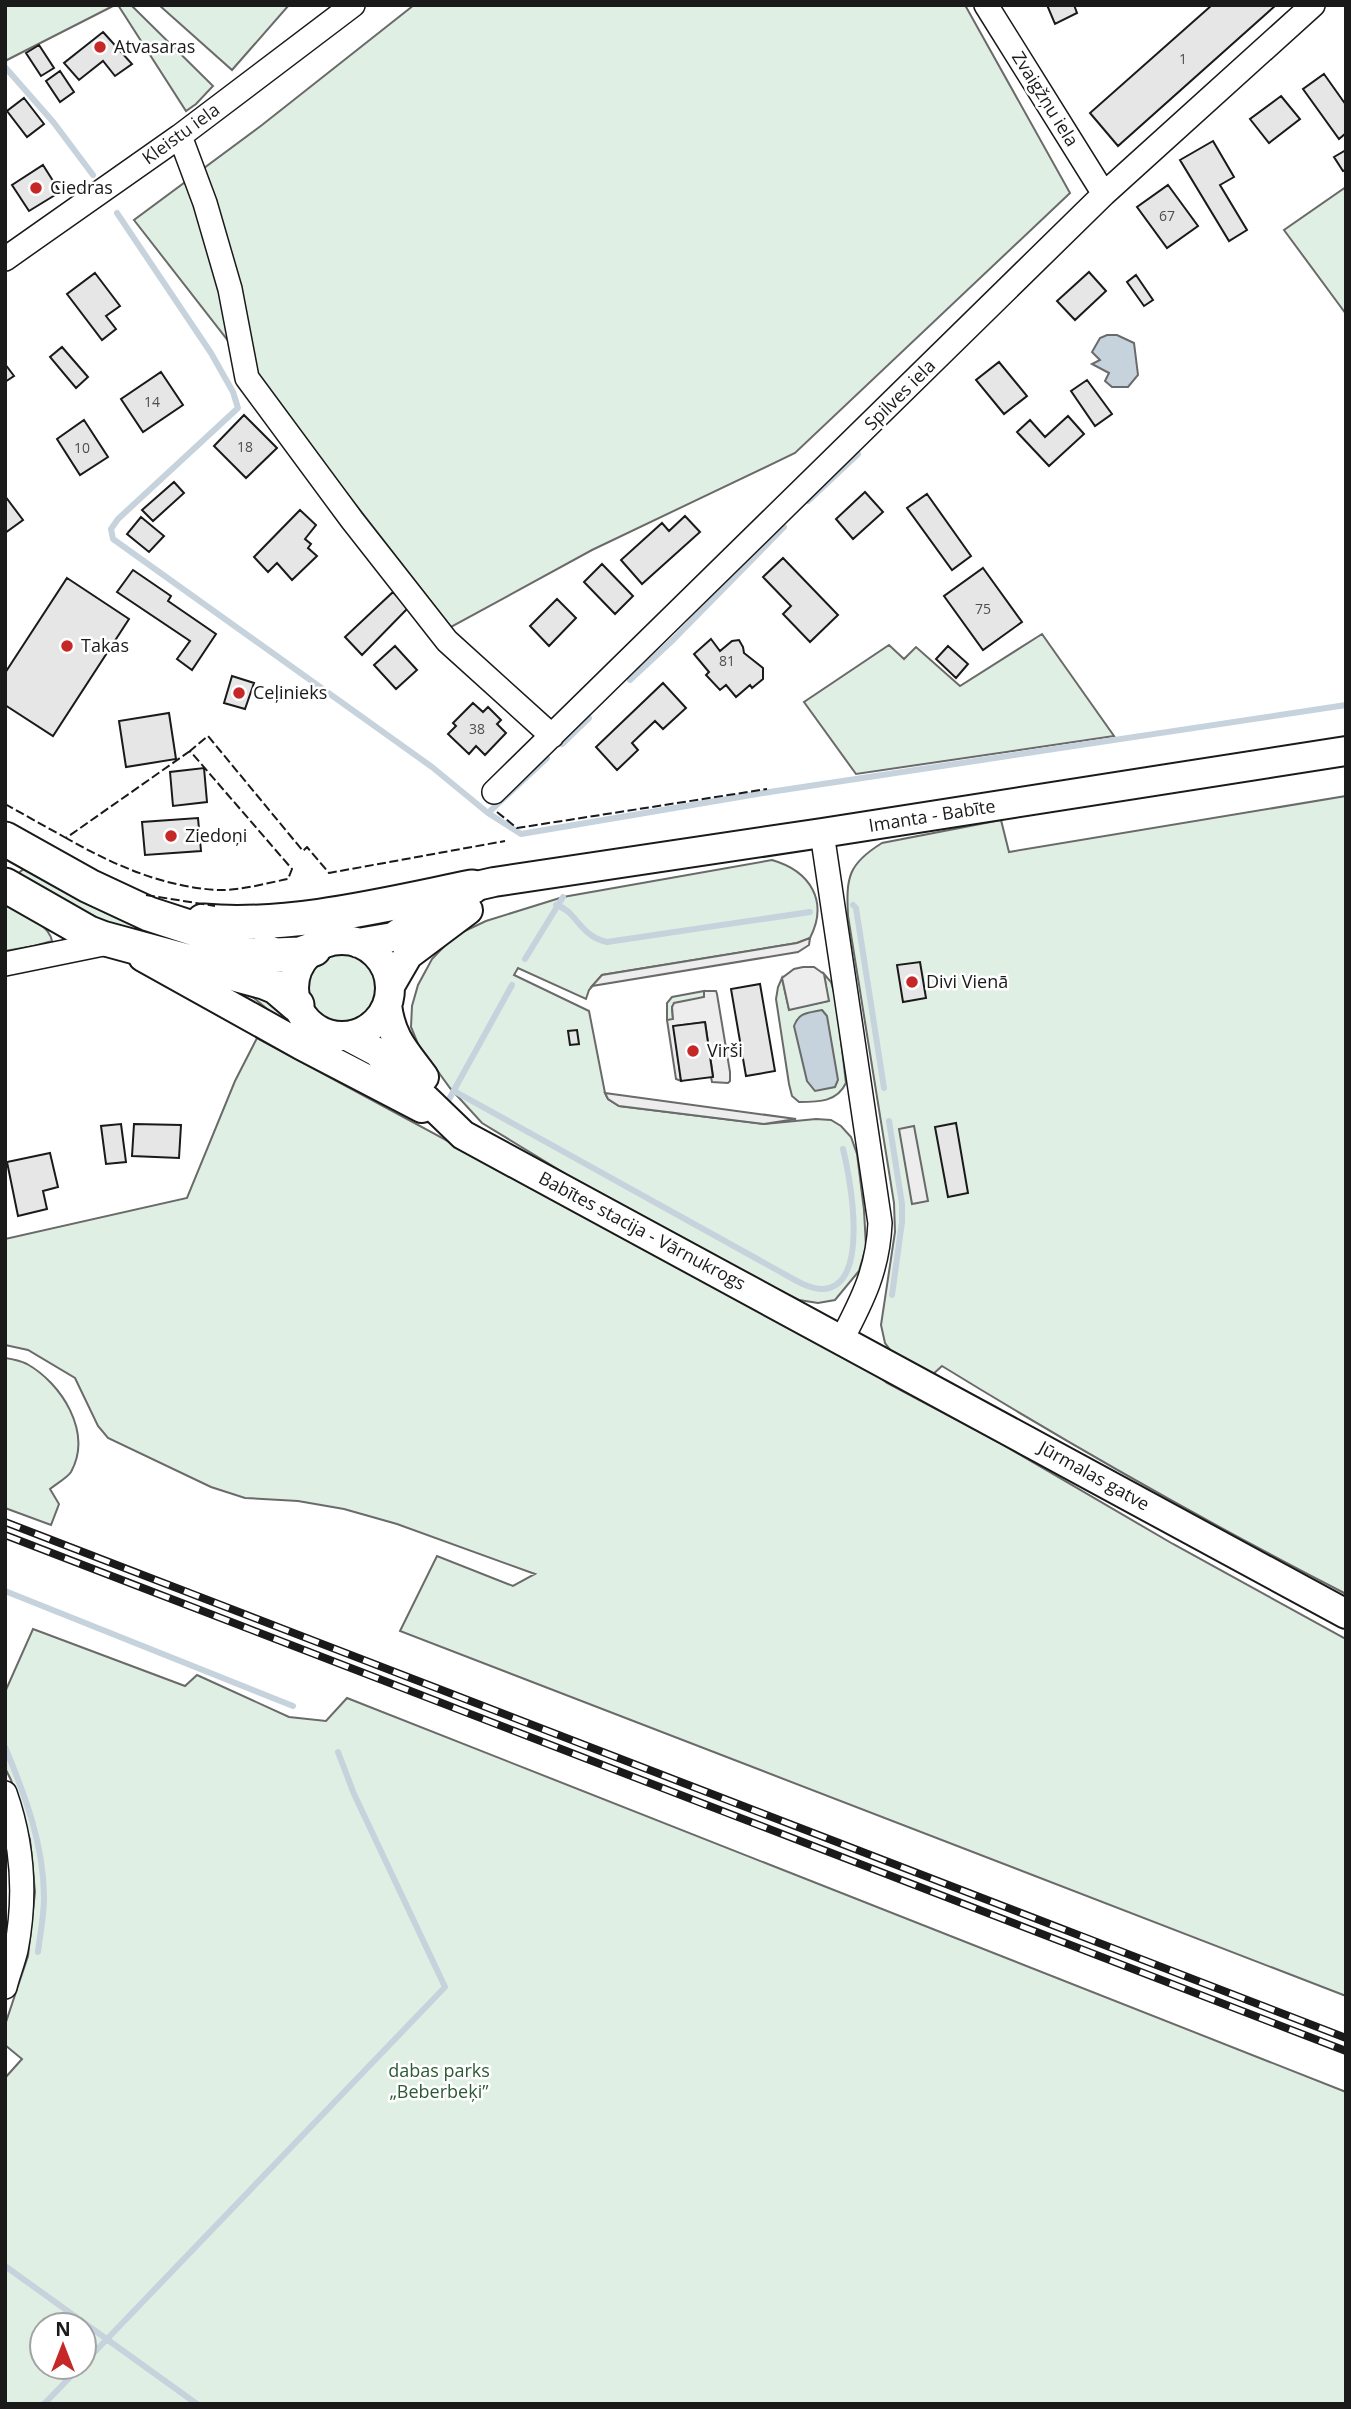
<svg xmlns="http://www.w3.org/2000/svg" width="1351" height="2409" font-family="'Open Sans',sans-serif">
<rect width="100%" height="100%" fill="#fff"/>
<path fill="#e0efe3" stroke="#6a6a6a" stroke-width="2" fill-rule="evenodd" d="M 5,5 L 115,5 L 5,61 Z
M 118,5 L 131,5 L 213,86 L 196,104 L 186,111 Z
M 159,5 L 289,5 L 232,70 Z
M 414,5 L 965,5 L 1070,193 L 795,453 L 592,550 L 451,627 L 134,220 L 262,125 Z
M 1346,187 L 1346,314 L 1284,230 Z
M 1042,634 L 1114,736 L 856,774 L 804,702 L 889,645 L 904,659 L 916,647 L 960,686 Z
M 1346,796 L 1346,1594 C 1208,1523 1074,1447 942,1366 L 931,1376 L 894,1355 L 885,1343 L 881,1325 L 895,1232 L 894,1203 L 848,916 C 846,877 848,864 882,843 L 1001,820 L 1009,852 Z
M 772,860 C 810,871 829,901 810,938 L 797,943 L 602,975 L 589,990 L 586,999 L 518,968 L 514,975 L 589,1011 L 605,1093 L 608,1099 L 619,1106 L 764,1124 L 816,1119 L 831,1120 L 841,1126 L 851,1137 L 857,1154 L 864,1210 L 866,1247 L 859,1271 L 835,1300 L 818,1303 L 799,1300 L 722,1261 L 579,1182 L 482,1123 L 450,1088 L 418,1044 L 411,1027 L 412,1006 L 418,985 L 432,959 L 454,936 L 486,921 L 563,897 Z
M 26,867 L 270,962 L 149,941 L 75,910 L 15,876 Z
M 5,904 C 20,913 49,923 52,941 L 34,946 L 5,951 Z
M302 989a40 40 0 1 1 80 0a40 40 0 1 1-80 0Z
M 824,974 L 831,982 L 836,999 L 846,1083 C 837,1102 819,1102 799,1102 L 792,1096 L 789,1084 L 776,999 L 778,987 L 782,978 L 789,1009 L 828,1001 Z
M 233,987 L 278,999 L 294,1029 L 291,1029 L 254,998 Z
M 704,991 L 704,997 L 672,1007 L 673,1020 L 667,1020 L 667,1003 L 672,997 Z
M 257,1038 L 868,1368 L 887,1383 L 1000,1443 L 1173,1544 L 1346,1639 L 1346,1996 L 400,1631 L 437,1556 L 513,1586 L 535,1574 L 397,1524 L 344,1509 L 298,1501 L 245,1498 L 211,1487 L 108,1438 L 98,1426 L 75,1378 L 28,1350 L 5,1345 L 5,1239 L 187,1198 L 235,1081 Z
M 5,1358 C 12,1359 21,1361 27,1364 C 61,1383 93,1432 71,1472 C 67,1478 56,1484 50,1489 L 59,1504 L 51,1525 L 5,1508 Z
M 33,1629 L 185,1686 L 197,1675 L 289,1717 L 326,1721 L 347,1698 L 1346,2092 L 1346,2404 L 5,2404 L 5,2078 L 22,2059 L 5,2045 L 5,2025 L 28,1956 L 35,1892 L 30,1840 L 11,1780 L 5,1768 L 5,1692 ZM 42,2325 L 84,2325 L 84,2367 L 42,2367 Z"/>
<path fill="#ededed" stroke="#6a6a6a" stroke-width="2" d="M 810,938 L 809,945 L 798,952 L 592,986 L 602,975 L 797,943 Z
M 803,967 L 814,967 L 824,974 L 829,1001 L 789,1010 L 782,978 L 794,969 Z
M 704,991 L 716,991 L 717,994 L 730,1072 L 730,1081 L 728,1083 L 712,1082 L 711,1077 L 713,1076 L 705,1022 L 674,1026 L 681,1081 L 676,1079 L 667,1020 L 673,1019 L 672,1007 L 674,1003 L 704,997 Z
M 605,1093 L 796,1119 L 764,1124 L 619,1106 L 608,1099 Z
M 914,1126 L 928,1201 L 912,1204 L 899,1129 Z"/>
<path fill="#c6d2dc" stroke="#6a6a6a" stroke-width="2" d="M 1107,335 L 1117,335 L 1134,343 L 1138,375 L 1128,387 L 1112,387 L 1105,381 L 1109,373 L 1092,364 L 1100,360 L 1092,352 L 1100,338 Z
M 822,1010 L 827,1016 L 838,1080 L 835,1087 L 815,1091 L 807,1081 L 794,1026 C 799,1012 808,1013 822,1010 Z"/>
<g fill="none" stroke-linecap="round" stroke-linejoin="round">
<path stroke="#c6d2dc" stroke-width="6" d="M 5,67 L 54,123 L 93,175
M 117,213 L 211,353 L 233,392 L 238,408 L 118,519 L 111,529 L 113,539 L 432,767 L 488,813 L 521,834 L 763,793 L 1346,705
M 808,501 L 858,454
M 630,680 L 674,639 L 784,527
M 562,744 L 589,718
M 488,813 L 547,758
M 556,905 C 577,911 579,936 607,942 L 810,912
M 853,905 L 856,908 L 884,1088
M 525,959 L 563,897
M 454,1091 L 777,1270 C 790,1277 807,1289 823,1289 C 871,1286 850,1177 843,1149
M 448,1101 L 512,985
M 889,1121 L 902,1204 L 902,1222 L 892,1295
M 5,1591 L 293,1706
M 5,1747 C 25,1795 44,1845 44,1898 C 44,1916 40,1935 38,1952
M 5,2266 L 197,2404
M 84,2363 L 445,1987 L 354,1794 L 338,1752
M 44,2404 L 80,2367"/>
</g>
<path fill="#e6e6e6" stroke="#1a1a1a" stroke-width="2" d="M 1047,5 L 1074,5 L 1077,13 L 1055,24 Z
M 1212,5 L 1276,5 L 1118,146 L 1090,113 Z
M 103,32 L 132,64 L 115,76 L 103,61 L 79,80 L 64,63 Z
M 39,45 L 54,68 L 41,76 L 26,53 Z
M 60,71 L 74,92 L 60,102 L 46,81 Z
M 1324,74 L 1346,105 L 1346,133 L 1339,139 L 1303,89 Z
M 1281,96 L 1300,119 L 1269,143 L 1250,119 Z
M 24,98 L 44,124 L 27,137 L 7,111 Z
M 1213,141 L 1234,177 L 1220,185 L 1247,230 L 1229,241 L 1180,160 Z
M 1346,150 L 1346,170 L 1343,171 L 1334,157 Z
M 43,165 L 60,192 L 29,211 L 12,185 Z
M 1168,185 L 1198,226 L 1167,248 L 1137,207 Z
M 1089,272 L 1106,291 L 1075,320 L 1057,301 Z
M 95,273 L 120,306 L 106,316 L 116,329 L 102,340 L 67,294 Z
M 1136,275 L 1153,300 L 1144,306 L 1127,282 Z
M 62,347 L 88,377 L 76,388 L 50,357 Z
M 999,362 L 1027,396 L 1004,414 L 976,380 Z
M 5,364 L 14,376 L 5,382 Z
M 161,372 L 183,405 L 143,432 L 121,399 Z
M 1087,380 L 1112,414 L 1095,426 L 1071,391 Z
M 244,415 L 277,448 L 246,478 L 214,446 Z
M 1068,416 L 1084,434 L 1049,466 L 1017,432 L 1030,420 L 1045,437 Z
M 84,420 L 108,457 L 80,475 L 57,439 Z
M 174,482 L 184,493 L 153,521 L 142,510 Z
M 865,492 L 883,512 L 853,539 L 836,519 Z
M 927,494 L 971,556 L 952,570 L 907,508 Z
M 5,496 L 23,520 L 5,533 Z
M 300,510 L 316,525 L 305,539 L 311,544 L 308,548 L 317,556 L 292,580 L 277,563 L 268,572 L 254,557 Z
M 685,516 L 700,532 L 642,584 L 621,560 L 662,523 L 669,531 Z
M 141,517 L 164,536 L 149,552 L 127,534 Z
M 783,558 L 838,615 L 810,642 L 783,614 L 791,606 L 763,577 Z
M 602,564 L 633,596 L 615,614 L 584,582 Z
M 983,568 L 1022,622 L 983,650 L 944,596 Z
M 133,570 L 171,596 L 168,601 L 216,634 L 192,670 L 177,659 L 190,641 L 117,592 Z
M 67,578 L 129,619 L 53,736 L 5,705 L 5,673 Z
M 393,592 L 408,608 L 362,655 L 345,637 Z
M 557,599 L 576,618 L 549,646 L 530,626 Z
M 711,639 L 720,651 L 732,641 L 739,640 L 743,647 L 744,653 L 763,668 L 763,679 L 752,688 L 750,685 L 736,697 L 726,685 L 720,690 L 706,675 L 709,672 L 694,654 Z
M 395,646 L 417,670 L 396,689 L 374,665 Z
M 948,646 L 968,664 L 956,678 L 936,659 Z
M 232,676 L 254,683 L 245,709 L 224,703 Z
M 663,683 L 686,708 L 663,729 L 655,721 L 632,743 L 638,750 L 617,770 L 596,747 Z
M 473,703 L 483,712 L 488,707 L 501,720 L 497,724 L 506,733 L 485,755 L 476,746 L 469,754 L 448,734 L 456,726 L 453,723 Z
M 169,713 L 176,759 L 126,767 L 119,721 Z
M 204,768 L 207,802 L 173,806 L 170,772 Z
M 198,818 L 201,851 L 145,855 L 142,822 Z
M 920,962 L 926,998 L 903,1002 L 897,965 Z
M 760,984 L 775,1071 L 746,1076 L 731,989 Z
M 705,1022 L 713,1077 L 681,1081 L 673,1026 Z
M 577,1030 L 579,1044 L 570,1045 L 568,1031 Z
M 956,1123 L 968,1193 L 948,1197 L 935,1127 Z
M 121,1124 L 126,1162 L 106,1164 L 101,1126 Z
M 134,1124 L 181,1125 L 179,1158 L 132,1156 Z
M 50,1153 L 58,1187 L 43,1191 L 47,1209 L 18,1216 L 7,1162 Z"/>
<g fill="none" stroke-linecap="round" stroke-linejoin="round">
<defs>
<path id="minor" d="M 986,5 L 1104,194
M 180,136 L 205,203 L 230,289 L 247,378 L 352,520 L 447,641 L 552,736
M 5,259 L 180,136 L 353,5
M 494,792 L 1104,194 L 1313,5
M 822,833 L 880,1223 C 878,1269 863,1299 842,1339
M 5,964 L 108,943
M 5,1793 C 23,1844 26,1898 16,1950 C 13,1963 8,1974 5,1987"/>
<path id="major" d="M294 988a48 48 0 1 1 96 0a48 48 0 1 1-96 0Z
M 358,943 L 393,937 L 458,894 L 472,887 L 494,882 L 822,833 L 1346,751
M 143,957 L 301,1045 L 422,1108
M 390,986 L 408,955 L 468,910
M 387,1005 C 391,1038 405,1051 424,1077
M 347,1036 L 377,1052 L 463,1135 L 1346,1614"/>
<path id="highway" d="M 5,839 L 89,886 L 149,914 L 275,955 L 300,954 L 314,949
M 5,885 L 89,933 L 102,938 L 264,982 L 276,987 L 297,1005
M 203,921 C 289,929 388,904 472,887"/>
</defs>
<use href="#minor" stroke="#1a1a1a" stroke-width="26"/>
<use href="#major" stroke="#1a1a1a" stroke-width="32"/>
<use href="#highway" stroke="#1a1a1a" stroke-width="37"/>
<use href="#minor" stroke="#fff" stroke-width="23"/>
<use href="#major" stroke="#fff" stroke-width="28"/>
<use href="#highway" stroke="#fff" stroke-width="33"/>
<defs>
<path id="rail" d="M 5,1522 L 1346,2038
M 5,1535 L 1346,2051"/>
</defs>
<use href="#rail" stroke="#1a1a1a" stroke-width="8"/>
<use href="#rail" stroke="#fff" stroke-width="5" stroke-dasharray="16" stroke-linecap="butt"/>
<path stroke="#1a1a1a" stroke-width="2" stroke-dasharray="9 3.5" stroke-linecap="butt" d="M 190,751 L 66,838 C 114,865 163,887 218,890 C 239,891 267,883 288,879 L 292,869 L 190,751 L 208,736 L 303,851 L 307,847 L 329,873 L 505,841
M 5,804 L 66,838
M 497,812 L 517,828 L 767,789
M 146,895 L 215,906"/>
</g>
<g fill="#c62828" stroke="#fff" stroke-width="2.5">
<circle cx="100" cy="47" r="7"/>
<circle cx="36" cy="188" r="7"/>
<circle cx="67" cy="646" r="7"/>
<circle cx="239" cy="693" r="7"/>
<circle cx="171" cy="836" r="7"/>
<circle cx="912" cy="982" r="7"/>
<circle cx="693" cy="1051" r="7"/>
</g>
<g text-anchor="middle" stroke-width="5" stroke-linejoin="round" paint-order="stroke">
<g font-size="14" fill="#4d4d4d">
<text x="1183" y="64">1</text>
<text x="1167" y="221">67</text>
<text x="152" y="407">14</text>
<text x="245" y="452">18</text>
<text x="82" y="453">10</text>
<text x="983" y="614">75</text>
<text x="727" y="666">81</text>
<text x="477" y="734">38</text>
</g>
<g font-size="18" fill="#1a1a1a" stroke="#fff" text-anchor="start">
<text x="114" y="53">Atvasaras</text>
<text x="50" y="194">Ciedras</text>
<text x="81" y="652">Takas</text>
<text x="253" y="699">Ceļinieks</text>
<text x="185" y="842">Ziedoņi</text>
<text x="926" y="988">Divi Vienā</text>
<text x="707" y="1057">Virši</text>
</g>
<g font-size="18" fill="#1a1a1a" stroke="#fff">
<text transform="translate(1045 99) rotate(58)" y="6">Zvaigžņu iela</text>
<text transform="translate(181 134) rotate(-36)" y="6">Kleistu iela</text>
<text transform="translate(900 395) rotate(-45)" y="6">Spilves iela</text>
<text transform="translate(932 816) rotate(-9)" y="6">Imanta - Babīte</text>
<text transform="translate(642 1231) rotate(28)" y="6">Babītes stacija - Vārnukrogs</text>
<text transform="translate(1094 1476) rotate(29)" y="6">Jūrmalas gatve</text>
</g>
<g font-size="18" fill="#2b5a34" stroke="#fff">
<text x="439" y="2077">dabas parks<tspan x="439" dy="21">„Beberbeķi”</tspan></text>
</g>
</g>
<rect width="1351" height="2409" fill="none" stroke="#1a1a1a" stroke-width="14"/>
<g transform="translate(63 2346)"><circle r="33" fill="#ffffff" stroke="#a3a3a3" stroke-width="2"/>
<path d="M0-5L12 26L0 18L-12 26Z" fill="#c62828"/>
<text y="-10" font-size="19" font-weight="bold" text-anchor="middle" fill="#1a1a1a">N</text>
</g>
</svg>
